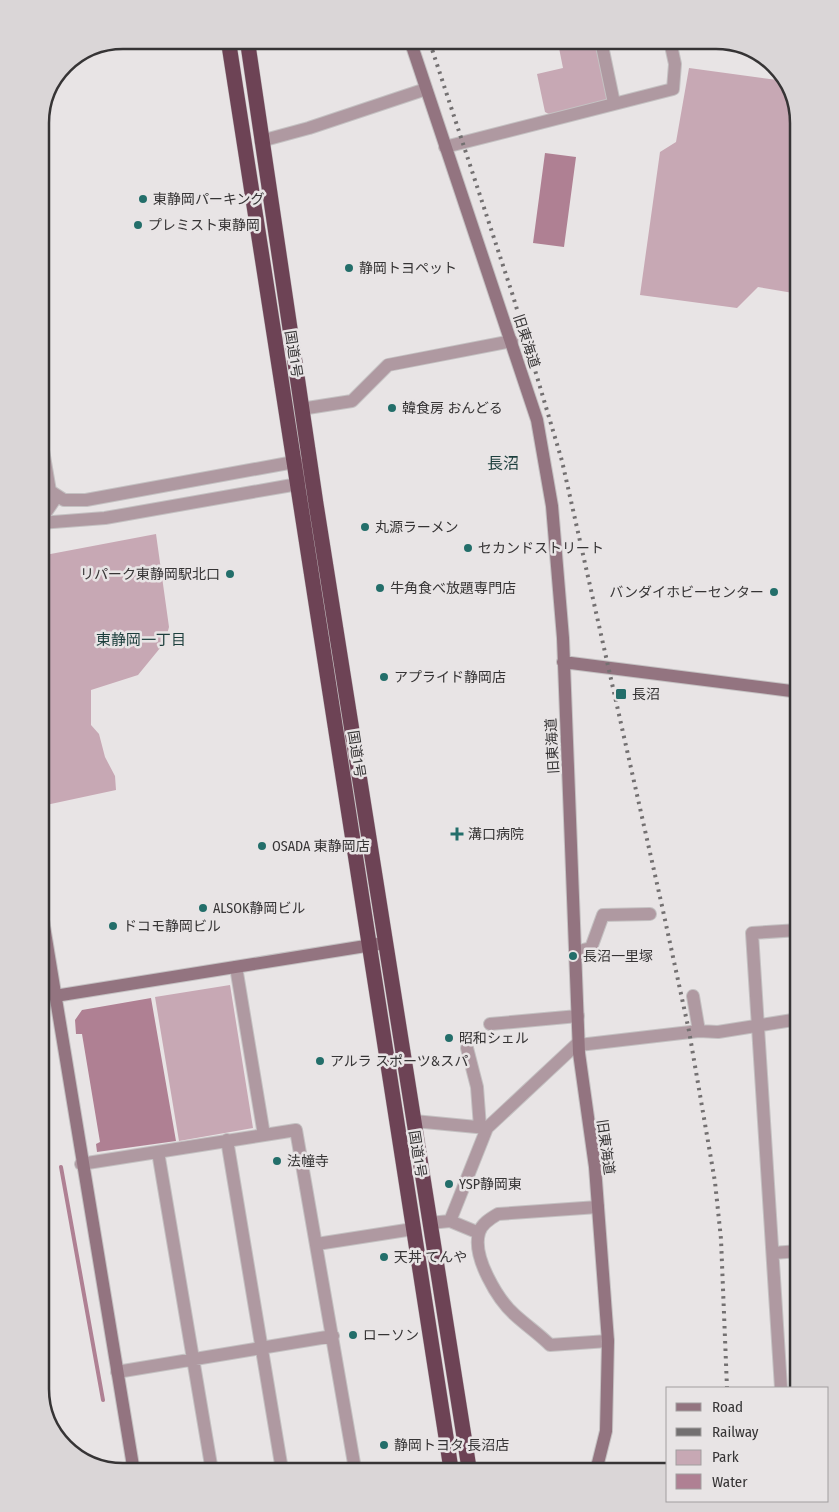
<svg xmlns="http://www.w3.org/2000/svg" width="839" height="1512" font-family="'Fira Sans Condensed','Noto Sans JP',sans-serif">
<rect width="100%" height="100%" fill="#e8e4e5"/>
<path fill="#c7a8b4" d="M 596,41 L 608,97 L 604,101 L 551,115 L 545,112 L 537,74 L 563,68 L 558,43 Z
M 689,68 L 785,81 L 793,91 L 799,123 L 799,294 L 758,287 L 737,308 L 640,295 L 660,152 L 676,142 Z
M 156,534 L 169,627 L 165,642 L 138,675 L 91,690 L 91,725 L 99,734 L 105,757 L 115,776 L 116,790 L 46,805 L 40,764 L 40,556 Z
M 230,985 L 253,1128 L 179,1141 L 155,997 Z"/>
<path fill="#af8093" d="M 545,153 L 576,157 L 564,247 L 533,243 Z
M 151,998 L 176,1141 L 97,1152 L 96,1144 L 100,1142 L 82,1034 L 76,1034 L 75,1020 L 82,1010 Z"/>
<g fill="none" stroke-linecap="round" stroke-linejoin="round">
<path stroke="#af8093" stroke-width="4" d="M 61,1167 L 103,1400"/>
<defs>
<path id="street" d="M 601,41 L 614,103
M 261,141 L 309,128 L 426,89
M 445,147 L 673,89 L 675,64 L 670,41
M 301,409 L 352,401 L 388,365 L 512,341
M 40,521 L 57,496
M 40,523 L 105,518 L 298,484 L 311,470 L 294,462 L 86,500 L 64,500 L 50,491 L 40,433
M 575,952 L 591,948 L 603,915 L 650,914
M 236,967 L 264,1135
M 693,996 L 699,1031 L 718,1032 L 799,1019
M 490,1024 L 578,1016
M 579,1045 L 699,1031
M 467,1048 L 477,1087 L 480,1127
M 414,1121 L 487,1128
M 227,1140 L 282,1470
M 158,1152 L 212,1471
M 81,1164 L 296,1130 L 355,1469
M 598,1207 L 498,1214 C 491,1218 481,1224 479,1233 C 472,1257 498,1300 515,1315 C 527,1326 539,1334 550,1345 L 608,1341
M 450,1221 L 479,1233
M 430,1223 L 450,1221 L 487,1128 L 579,1042
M 317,1244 L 413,1229
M 773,1253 L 799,1251
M 117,1372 L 333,1336
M 781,1388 L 752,933 L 799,930"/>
<path id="secondary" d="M 411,43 L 537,420 L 552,506 L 563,638 L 579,1053 L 595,1167 L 608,1341 L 606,1431 L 597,1467
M 563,662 L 799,692
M 40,902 L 134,1472
M 55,996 L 378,944"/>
<path id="highway" d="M 229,45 L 451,1469
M 248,45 L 316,504 L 469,1468"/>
</defs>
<use href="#street" stroke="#c4c1c2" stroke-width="14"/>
<use href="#secondary" stroke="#c4c1c2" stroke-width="14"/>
<use href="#highway" stroke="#c4c1c2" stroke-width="16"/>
<use href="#street" stroke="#af99a1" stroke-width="12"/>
<use href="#secondary" stroke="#937480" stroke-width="12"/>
<use href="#highway" stroke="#6d4355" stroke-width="15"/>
<path stroke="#737071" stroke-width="4" stroke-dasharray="2.5 5" stroke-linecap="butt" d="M 430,43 L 513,296 L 562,461 L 662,906 L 689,1031 L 715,1182 L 721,1239 L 727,1388"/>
</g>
<g fill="#236e6a" stroke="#e8e4e5" stroke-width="2">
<circle cx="143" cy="199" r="5"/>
<circle cx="138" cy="225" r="5"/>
<circle cx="349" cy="268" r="5"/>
<circle cx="392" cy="408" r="5"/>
<circle cx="365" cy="527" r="5"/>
<circle cx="468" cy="548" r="5"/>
<circle cx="230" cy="574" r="5"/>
<circle cx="380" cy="588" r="5"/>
<circle cx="774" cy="592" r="5"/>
<circle cx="384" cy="677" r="5"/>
<rect x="615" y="688" width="12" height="12" rx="2.5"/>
<path d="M454.5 826.5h5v5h5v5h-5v5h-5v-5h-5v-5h5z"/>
<circle cx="262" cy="846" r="5"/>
<circle cx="203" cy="908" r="5"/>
<circle cx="113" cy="926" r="5"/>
<circle cx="573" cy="956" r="5"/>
<circle cx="449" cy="1038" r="5"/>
<circle cx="320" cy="1061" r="5"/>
<circle cx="277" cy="1161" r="5"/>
<circle cx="449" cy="1184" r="5"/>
<circle cx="384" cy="1257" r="5"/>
<circle cx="353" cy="1335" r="5"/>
<circle cx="384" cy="1445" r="5"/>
</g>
<g text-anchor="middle" stroke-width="5" stroke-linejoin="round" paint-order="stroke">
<g font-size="14" fill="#363435" stroke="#e8e4e5" text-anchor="start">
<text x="153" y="204">東静岡パーキング</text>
<text x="148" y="230">プレミスト東静岡</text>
<text x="359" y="273">静岡トヨペット</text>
<text x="402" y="413">韓食房 おんどる</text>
<text x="375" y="532">丸源ラーメン</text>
<text x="478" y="553">セカンドストリート</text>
<text x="220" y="579" text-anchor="end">リパーク東静岡駅北口</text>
<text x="390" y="593">牛角食べ放題専門店</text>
<text x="764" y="597" text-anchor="end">バンダイホビーセンター</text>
<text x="394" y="682">アプライド静岡店</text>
<text x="632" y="699">長沼</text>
<text x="468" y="839">溝口病院</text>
<text x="272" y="851">OSADA 東静岡店</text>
<text x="213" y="913">ALSOK静岡ビル</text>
<text x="123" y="931">ドコモ静岡ビル</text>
<text x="583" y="961">長沼一里塚</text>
<text x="459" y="1043">昭和シェル</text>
<text x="330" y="1066">アルラ スポーツ&amp;スパ</text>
<text x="287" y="1166">法幢寺</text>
<text x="459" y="1189">YSP静岡東</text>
<text x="394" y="1262">天丼 てんや</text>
<text x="363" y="1340">ローソン</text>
<text x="394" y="1450">静岡トヨタ 長沼店</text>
</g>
<g font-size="14" fill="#363435" stroke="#e8e4e5">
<text transform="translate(527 341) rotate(72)" y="5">旧東海道</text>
<text transform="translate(294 354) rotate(81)" y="5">国道1号</text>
<text transform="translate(552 746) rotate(-93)" y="5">旧東海道</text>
<text transform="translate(357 754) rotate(81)" y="5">国道1号</text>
<text transform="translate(606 1147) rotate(82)" y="5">旧東海道</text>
<text transform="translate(418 1154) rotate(81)" y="5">国道1号</text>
</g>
<g font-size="15" fill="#1c3e3c" stroke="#e8e4e5">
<text x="141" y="645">東静岡一丁目</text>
</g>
<g font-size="16" fill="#1c3e3c" stroke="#e8e4e5">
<text x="503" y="469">長沼</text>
</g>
</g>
<path d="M0 0H839V1512H0ZM123 49H716A74 74 0 0 1 790 123V1389A74 74 0 0 1 716 1463H123A74 74 0 0 1 49 1389V123A74 74 0 0 1 123 49Z" fill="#dad6d7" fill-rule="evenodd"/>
<path fill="none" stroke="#363435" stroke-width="2.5" d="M123 49H716A74 74 0 0 1 790 123V1389A74 74 0 0 1 716 1463H123A74 74 0 0 1 49 1389V123A74 74 0 0 1 123 49Z"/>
<rect x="666" y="1387" width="162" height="115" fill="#e8e4e5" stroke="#a19e9f"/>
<rect x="676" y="1403" width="25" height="8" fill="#937480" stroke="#a19e9f"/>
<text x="712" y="1412" font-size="15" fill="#363435">Road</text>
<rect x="676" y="1428" width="25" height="8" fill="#737071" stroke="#a19e9f"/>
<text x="712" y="1437" font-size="15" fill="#363435">Railway</text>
<rect x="676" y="1450" width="25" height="15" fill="#c7a8b4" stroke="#a19e9f"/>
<text x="712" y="1462" font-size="15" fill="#363435">Park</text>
<rect x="676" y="1474" width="25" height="15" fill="#af8093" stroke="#a19e9f"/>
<text x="712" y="1487" font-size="15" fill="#363435">Water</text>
</svg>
